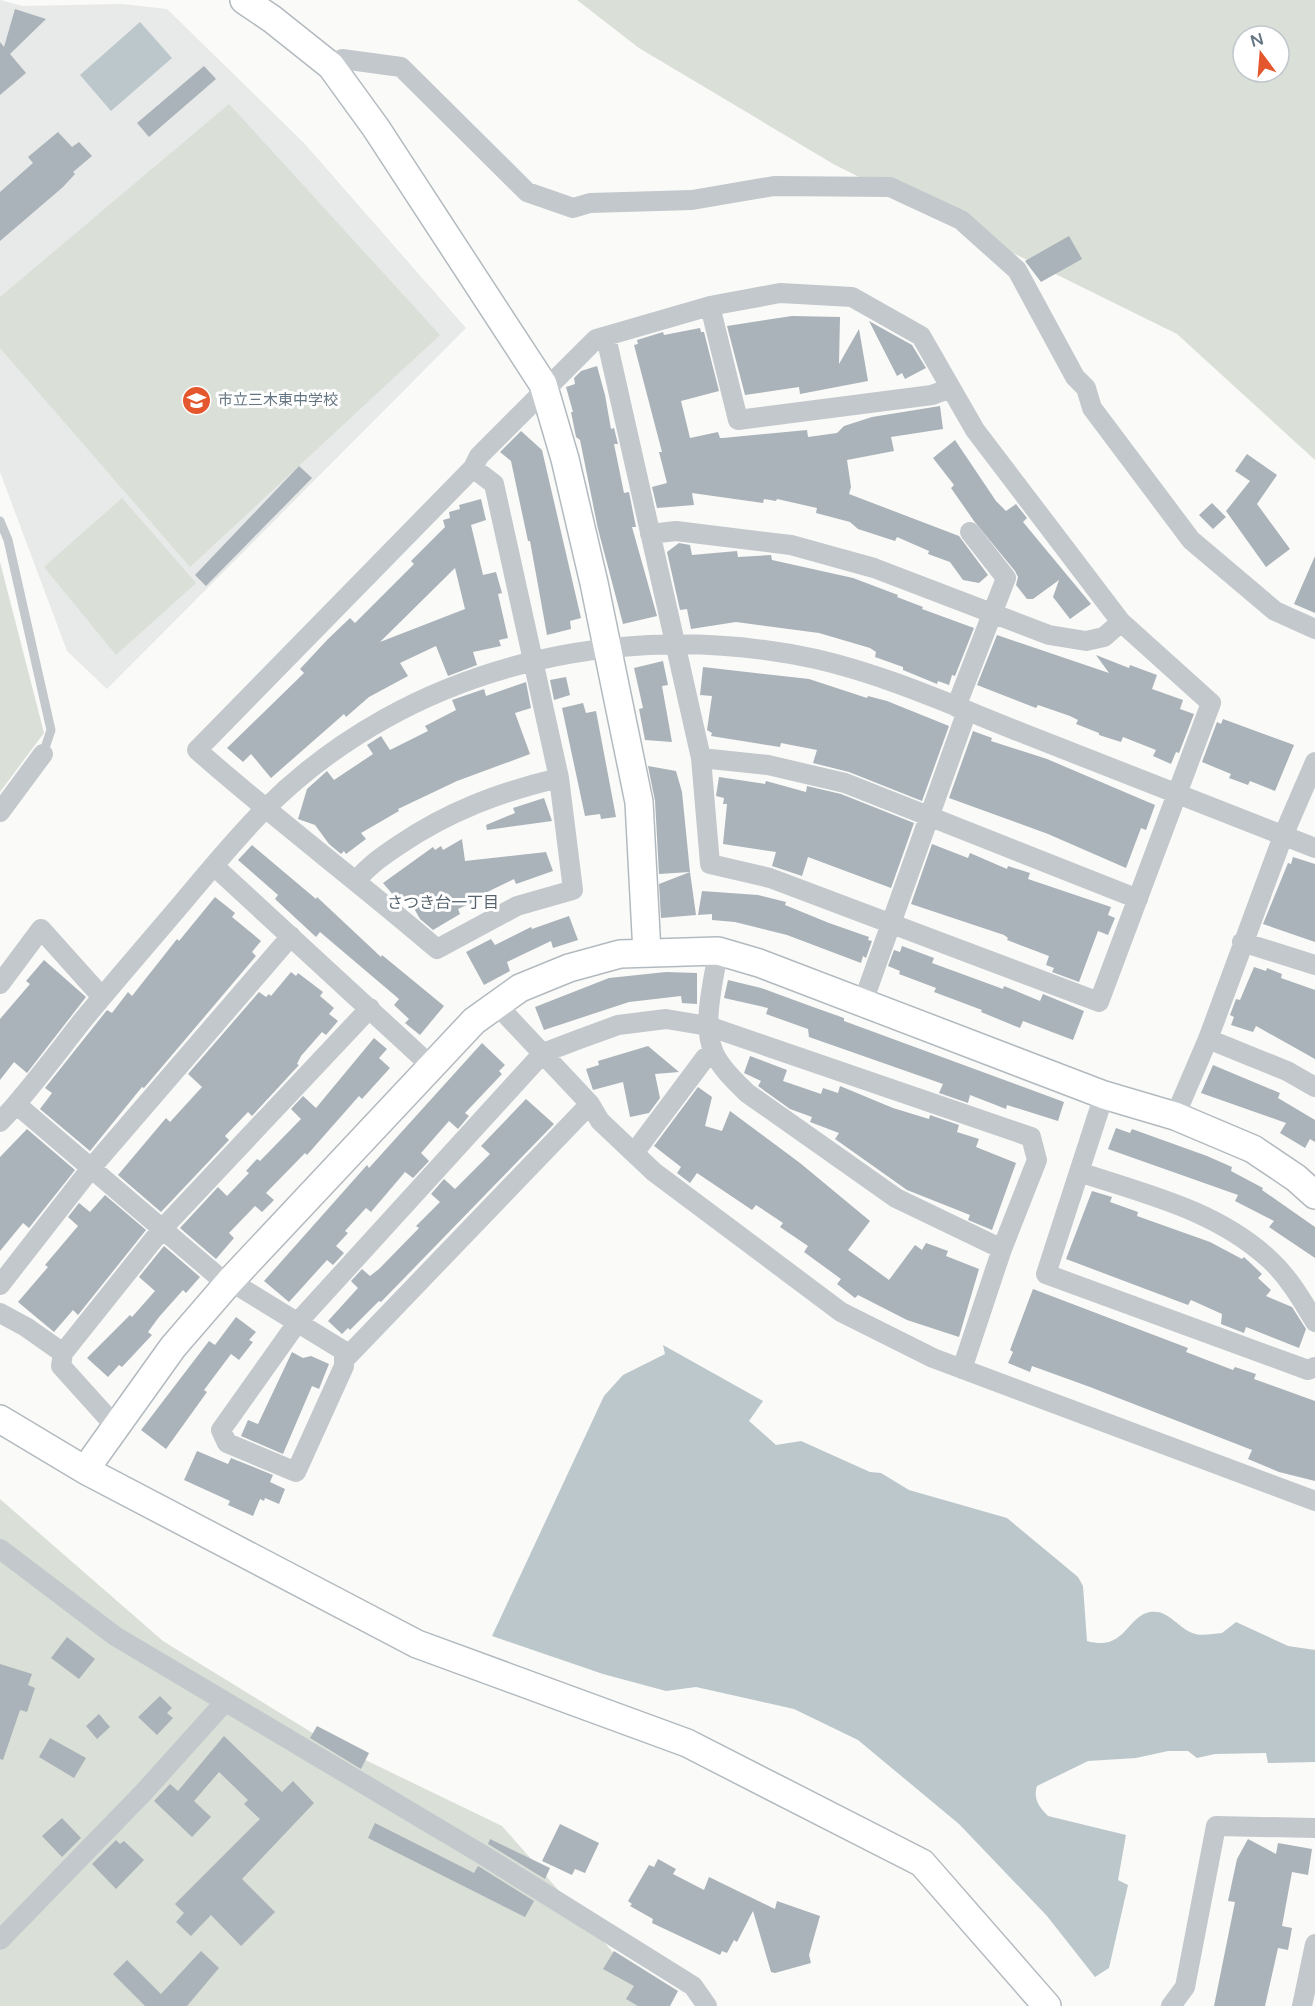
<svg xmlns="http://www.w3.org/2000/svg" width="1315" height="2006" font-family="'Varela Round','Noto Sans JP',sans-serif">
<rect width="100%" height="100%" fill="#fafaf8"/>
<path fill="#e8e9e9" d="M 0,0 L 23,6 L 122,4 L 167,9 L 304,143 L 466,328 L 107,689 L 67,651 L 0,472 Z"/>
<path fill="#dadfd7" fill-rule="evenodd" d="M 577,0 L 1315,0 L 1315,460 L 1177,334 L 835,165 L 639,48 ZM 1243,36 L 1279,36 L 1279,72 L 1243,72 Z
M 229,104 L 440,335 L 190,567 L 0,348 L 0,297 Z
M 122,498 L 196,583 L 116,655 L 44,567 Z
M 0,562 L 44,733 L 0,792 Z
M 0,1499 L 163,1641 L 324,1740 L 502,1826 L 646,1990 L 654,2006 L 0,2006 Z"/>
<path fill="#bbc7cb" d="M 140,22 L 172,58 L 111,111 L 80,75 Z
M 663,1345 L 763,1401 L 749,1421 L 776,1445 L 801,1441 L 870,1472 L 881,1473 L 909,1490 L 1007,1518 L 1078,1577 L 1083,1586 L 1087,1641 C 1125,1652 1127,1616 1150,1612 C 1167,1609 1176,1625 1190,1632 C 1199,1637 1212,1634 1222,1633 L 1236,1622 L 1288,1646 L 1315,1650 L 1315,1762 L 1268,1763 L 1266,1753 L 1215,1754 L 1197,1758 L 1188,1751 L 1168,1751 L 1136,1758 L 1088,1761 L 1037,1786 C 1033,1799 1039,1807 1048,1816 L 1126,1835 L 1118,1880 L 1128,1885 L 1109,1968 L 1095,1977 L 1047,1916 L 959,1824 L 858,1740 L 794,1709 L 696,1687 L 666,1691 L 603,1674 L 492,1636 L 604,1396 L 623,1375 L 665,1354 Z"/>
<path fill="#aab3b9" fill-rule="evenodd" d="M 15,9 L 46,19 L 10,54 L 26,73 L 0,95 L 0,42 L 4,47 Z
M 204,66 L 216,79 L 149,137 L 137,123 Z
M 58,132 L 72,147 L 79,142 L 92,156 L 73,172 L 75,174 L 63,187 L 0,241 L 0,192 L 33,163 L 28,157 Z
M 1069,236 L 1082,259 L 1041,282 L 1025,261 Z
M 792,316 L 840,317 L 839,364 L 859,329 L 868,381 L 800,394 L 799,387 L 745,395 L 727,326 Z
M 869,321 L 912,345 L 926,368 L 905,379 L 902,373 L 897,376 Z
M 700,328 L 701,332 L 704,332 L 719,391 L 681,401 L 690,438 L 718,432 L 720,438 L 723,438 L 807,430 L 808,437 L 837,433 L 844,426 L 872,417 L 940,406 L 943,429 L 891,437 L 894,451 L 847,460 L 851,487 L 849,494 L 959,536 L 988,575 L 979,583 L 963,580 L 950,562 L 928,554 L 929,551 L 897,537 L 895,541 L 858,529 L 850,522 L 816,513 L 817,508 L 777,499 L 776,501 L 764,499 L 763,503 L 692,493 L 694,505 L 657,508 L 652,487 L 667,483 L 659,452 L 662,452 L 634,345 L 638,344 L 637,340 L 663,332 L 664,335 Z
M 597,366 L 605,395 L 611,429 L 614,428 L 618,444 L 614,444 L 624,493 L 629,492 L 636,527 L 632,527 L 657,616 L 623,624 L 598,529 L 580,440 L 576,437 L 571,412 L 573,412 L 566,387 L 575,384 L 574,378 L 581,371 Z
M 521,431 L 542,450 L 581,618 L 570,621 L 571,629 L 547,635 L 530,541 L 528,541 L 511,461 L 500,452 Z
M 955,440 L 996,501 L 1006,511 L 1016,504 L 1027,518 L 1023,522 L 1091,604 L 1070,619 L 1053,597 L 1059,580 L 1033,599 L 1027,599 L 1016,585 L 1018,577 L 1015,571 L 974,521 L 951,488 L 954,485 L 933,458 Z
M 1247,454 L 1277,475 L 1257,504 L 1290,549 L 1266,567 L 1226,511 L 1250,481 L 1235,471 Z
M 299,466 L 312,478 L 206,586 L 195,575 Z
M 481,499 L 486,520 L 471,525 L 483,575 L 496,572 L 502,593 L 498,594 L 508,638 L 499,640 L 501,646 L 473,652 L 477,665 L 448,676 L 436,646 L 400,663 L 408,676 L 369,697 L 346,717 L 344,714 L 271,778 L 251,754 L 243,762 L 227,748 L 304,673 L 300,669 L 328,639 L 350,618 L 355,623 L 414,564 L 411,561 L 445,527 L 443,520 L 450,518 L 449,512 L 460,509 L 459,505 ZM 455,568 L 465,609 L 380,642 Z
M 1212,503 L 1226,517 L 1213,529 L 1199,515 Z
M 679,543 L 690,545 L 692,555 L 737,551 L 738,557 L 771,555 L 772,560 L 853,578 L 898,595 L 897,597 L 923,607 L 922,609 L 974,628 L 955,676 L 952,675 L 949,685 L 938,681 L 937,684 L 903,670 L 903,667 L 875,657 L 876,652 L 870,648 L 819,633 L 736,622 L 691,629 L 687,609 L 680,610 L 667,552 Z
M 1315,556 L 1315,613 L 1294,604 Z
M 997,635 L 1109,673 L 1096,655 L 1129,668 L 1130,665 L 1157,675 L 1152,689 L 1183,700 L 1180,709 L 1194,714 L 1179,753 L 1176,752 L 1171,764 L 1153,756 L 1156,750 L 1123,737 L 1121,742 L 1099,735 L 1099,733 L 1076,724 L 1078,720 L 1070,716 L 1038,705 L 1036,708 L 977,685 Z
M 663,661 L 668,685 L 662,686 L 672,742 L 645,740 L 639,709 L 643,708 L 634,668 Z
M 703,667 L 809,679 L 867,698 L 868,696 L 887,701 L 949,726 L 922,801 L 849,772 L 813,763 L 817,750 L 781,743 L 780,747 L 711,736 L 712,733 L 707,730 L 712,696 L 700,695 Z
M 566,677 L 570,695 L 554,700 L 550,680 Z
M 526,682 L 531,708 L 515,713 L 530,754 L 457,781 L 398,809 L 399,811 L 361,833 L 366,839 L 346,854 L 344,851 L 341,854 L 329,844 L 315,825 L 298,819 L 307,789 L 327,771 L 334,780 L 373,754 L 367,745 L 381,736 L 390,750 L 428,731 L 425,726 L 456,710 L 452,700 L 484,689 L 486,696 Z
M 583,703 L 586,713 L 596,711 L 616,817 L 601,819 L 600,814 L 585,816 L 562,708 Z
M 1223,719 L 1294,745 L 1275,791 L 1250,781 L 1248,785 L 1229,778 L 1231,774 L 1202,762 L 1217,722 L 1221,724 Z
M 973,731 L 992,738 L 991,741 L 1047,759 L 1155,805 L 1146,830 L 1141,828 L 1126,868 L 1048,834 L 949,798 Z
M 648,766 L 676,771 L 682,792 L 690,872 L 659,874 L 655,801 Z
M 719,777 L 765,784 L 766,781 L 806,792 L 807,786 L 841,794 L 914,823 L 891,888 L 808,857 L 802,876 L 772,866 L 776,852 L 723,844 L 727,804 L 723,804 L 724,798 L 716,796 Z
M 544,798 L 552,821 L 487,830 L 486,825 L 515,813 L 513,808 Z
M 462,839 L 465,861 L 546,852 L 553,871 L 516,884 L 514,879 L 479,896 L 480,899 L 458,909 L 460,914 L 433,930 L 420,919 L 407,896 L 399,902 L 383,883 L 433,847 L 435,850 L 441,846 L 443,850 Z
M 932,844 L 968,858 L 970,853 L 1007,869 L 1008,866 L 1030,873 L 1028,879 L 1111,907 L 1108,915 L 1115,918 L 1108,935 L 1098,931 L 1079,982 L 1052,972 L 1054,968 L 1046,965 L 1049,956 L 1007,940 L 1008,938 L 1004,935 L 911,904 Z
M 252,845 L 316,899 L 317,897 L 381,957 L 382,955 L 444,1006 L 420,1035 L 405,1023 L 409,1019 L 394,1005 L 399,999 L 320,932 L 316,937 L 275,899 L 278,895 L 238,860 Z
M 1293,857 L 1315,864 L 1315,942 L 1263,924 L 1288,863 L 1291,864 Z
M 690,872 L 696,915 L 661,918 L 659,884 Z
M 702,891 L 758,895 L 786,902 L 785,905 L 829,923 L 869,937 L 868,940 L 872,941 L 866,958 L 863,956 L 861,963 L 787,935 L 735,922 L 712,920 L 712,914 L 698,915 Z
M 215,897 L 235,913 L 232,917 L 261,941 L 252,952 L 256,956 L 144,1088 L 142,1087 L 90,1151 L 40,1109 L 52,1093 L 45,1088 L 107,1010 L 112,1013 L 128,992 L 132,996 L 177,939 L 179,941 Z
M 569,916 L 578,940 L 553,948 L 551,941 L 507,962 L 510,971 L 484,985 L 466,952 L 491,939 L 495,945 L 531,927 L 532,929 Z
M 902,946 L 934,958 L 932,963 L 1003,989 L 1004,986 L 1040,1001 L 1043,994 L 1084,1011 L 1073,1040 L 1023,1021 L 1020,1028 L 981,1012 L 982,1010 L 934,992 L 936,988 L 899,974 L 900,971 L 888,966 L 894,950 L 900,952 Z
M 44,960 L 86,997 L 27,1073 L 14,1062 L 0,1080 L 0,1019 L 30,984 L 26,981 Z
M 1254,967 L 1266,971 L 1267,968 L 1282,974 L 1281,978 L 1315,990 L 1315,1059 L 1256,1026 L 1253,1032 L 1231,1025 L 1234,1017 L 1230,1015 L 1236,999 L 1240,1000 Z
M 291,972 L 296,976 L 298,973 L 323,992 L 320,996 L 334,1008 L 329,1014 L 338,1021 L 326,1035 L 322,1032 L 301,1056 L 297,1064 L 299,1065 L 252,1116 L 248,1112 L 225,1136 L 229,1140 L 161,1212 L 118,1175 L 166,1118 L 170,1122 L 202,1087 L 188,1074 L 259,992 L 266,997 L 269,994 L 271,996 Z
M 666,972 L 697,973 L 697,1004 L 682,1003 L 681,996 L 629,1002 L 544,1030 L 535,1007 L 609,978 Z
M 728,980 L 761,988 L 813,1007 L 844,1018 L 844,1021 L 1064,1102 L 1058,1121 L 1007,1105 L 1006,1109 L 970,1095 L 968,1103 L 939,1093 L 943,1084 L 809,1037 L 808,1029 L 766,1014 L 768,1008 L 724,998 Z
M 374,1038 L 387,1049 L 379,1058 L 390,1068 L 362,1099 L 359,1096 L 307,1155 L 305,1153 L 266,1193 L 274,1200 L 262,1212 L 255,1206 L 229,1233 L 234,1238 L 216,1259 L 180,1228 L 218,1187 L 227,1196 L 249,1173 L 246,1171 L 257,1159 L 260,1161 L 301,1119 L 291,1109 L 303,1096 L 316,1108 Z
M 482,1043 L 505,1065 L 499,1071 L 502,1074 L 465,1113 L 469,1116 L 458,1129 L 449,1121 L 421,1153 L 429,1161 L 413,1178 L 405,1172 L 371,1212 L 366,1208 L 345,1231 L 348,1233 L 336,1246 L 344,1253 L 333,1265 L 327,1260 L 289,1302 L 264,1281 L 367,1165 L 369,1168 Z
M 648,1046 L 679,1072 L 655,1074 L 660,1098 L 649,1113 L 630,1117 L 623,1082 L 593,1090 L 586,1069 L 599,1065 L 598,1061 Z
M 750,1056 L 787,1070 L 783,1081 L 821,1094 L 823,1088 L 838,1093 L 840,1086 L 893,1108 L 929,1119 L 930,1115 L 959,1125 L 957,1132 L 979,1139 L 976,1147 L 1016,1163 L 992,1230 L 968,1220 L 970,1215 L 907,1190 L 835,1139 L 839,1133 L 810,1122 L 812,1117 L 790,1109 L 758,1086 L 761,1081 L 744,1073 Z
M 1213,1065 L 1280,1093 L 1278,1098 L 1315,1120 L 1315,1142 L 1310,1139 L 1305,1148 L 1280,1133 L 1286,1123 L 1201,1093 Z
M 698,1087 L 712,1097 L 705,1126 L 722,1131 L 730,1111 L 800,1163 L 870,1221 L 848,1250 L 889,1280 L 915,1245 L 922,1250 L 926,1243 L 948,1251 L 946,1256 L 979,1269 L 959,1337 L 907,1320 L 858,1295 L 855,1298 L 837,1284 L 841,1279 L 804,1252 L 808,1246 L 780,1227 L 783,1223 L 756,1205 L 752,1210 L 697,1173 L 690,1183 L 677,1173 L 681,1167 L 654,1146 Z
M 526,1099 L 554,1124 L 381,1302 L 379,1301 L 350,1330 L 348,1328 L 342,1334 L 328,1321 L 358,1288 L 351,1281 L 362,1269 L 370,1276 L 379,1269 L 419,1228 L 416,1226 L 440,1202 L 431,1194 L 444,1179 L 455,1189 L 490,1154 L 481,1146 Z
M 1116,1128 L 1130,1133 L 1132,1129 L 1207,1156 L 1232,1167 L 1231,1171 L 1263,1188 L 1262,1190 L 1315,1227 L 1315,1258 L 1269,1227 L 1274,1221 L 1235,1201 L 1238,1195 L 1108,1149 Z
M 27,1129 L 75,1170 L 29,1228 L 23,1223 L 0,1251 L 0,1157 Z
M 1092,1191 L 1112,1197 L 1110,1202 L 1138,1212 L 1137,1216 L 1210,1242 L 1242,1259 L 1244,1257 L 1262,1274 L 1258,1278 L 1271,1290 L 1266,1296 L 1292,1307 L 1306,1329 L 1299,1348 L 1246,1327 L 1244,1333 L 1221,1324 L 1222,1314 L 1191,1300 L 1188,1305 L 1066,1259 Z
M 105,1195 L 146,1230 L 78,1315 L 73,1310 L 54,1332 L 18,1302 L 48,1267 L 45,1265 L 78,1226 L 68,1217 L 79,1203 L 90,1212 Z
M 164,1246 L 200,1277 L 186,1293 L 183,1290 L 159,1317 L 148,1332 L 152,1335 L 122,1367 L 119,1365 L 108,1377 L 87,1358 L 130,1315 L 132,1317 L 155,1291 L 139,1277 Z
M 1033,1289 L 1188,1348 L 1186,1352 L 1233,1370 L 1235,1367 L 1256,1374 L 1254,1379 L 1315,1401 L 1315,1481 L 1279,1472 L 1248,1459 L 1252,1450 L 1090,1387 L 1032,1366 L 1030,1372 L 1008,1363 L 1013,1352 L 1010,1350 Z
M 236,1317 L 256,1332 L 249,1340 L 253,1342 L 239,1360 L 231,1354 L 204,1390 L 207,1392 L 166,1449 L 141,1430 L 209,1341 L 215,1345 Z
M 292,1352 L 303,1358 L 311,1356 L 329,1364 L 319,1389 L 312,1386 L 283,1454 L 241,1436 L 248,1420 L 258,1424 Z
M 197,1451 L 228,1464 L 231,1458 L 273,1475 L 270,1482 L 285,1489 L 279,1504 L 265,1498 L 264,1501 L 260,1499 L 253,1516 L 228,1505 L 230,1501 L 184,1480 Z
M 67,1637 L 95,1659 L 79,1679 L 51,1658 Z
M 0,1664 L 32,1674 L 28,1685 L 35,1688 L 27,1712 L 20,1710 L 3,1760 L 0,1759 Z
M 160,1696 L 172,1708 L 167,1713 L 173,1718 L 157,1735 L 138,1717 Z
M 99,1714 L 110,1727 L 97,1739 L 86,1726 Z
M 317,1726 L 369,1753 L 361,1769 L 310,1738 Z
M 224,1736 L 282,1792 L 293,1781 L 314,1803 L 242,1879 L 275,1912 L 241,1946 L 211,1915 L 191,1936 L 176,1922 L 184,1913 L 175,1904 L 260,1819 L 244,1804 L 248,1800 L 219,1772 L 194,1801 L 211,1817 L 192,1837 L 154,1801 L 170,1784 L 178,1791 Z
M 50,1738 L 86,1758 L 74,1778 L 39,1757 Z
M 62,1818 L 81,1838 L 62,1857 L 42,1836 Z
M 375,1823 L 474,1873 L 478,1866 L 534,1901 L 525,1917 L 368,1838 Z
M 560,1824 L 599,1843 L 585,1873 L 575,1869 L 572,1875 L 542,1861 Z
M 490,1839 L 550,1868 L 545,1879 L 488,1844 Z
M 1248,1839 L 1276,1854 L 1278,1843 L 1312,1849 L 1308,1875 L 1292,1872 L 1282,1926 L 1292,1928 L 1288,1950 L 1278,1948 L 1265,2006 L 1214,2006 L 1235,1902 L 1228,1901 L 1237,1859 Z
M 116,1840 L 120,1844 L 124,1841 L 144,1860 L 116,1889 L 92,1864 Z
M 658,1859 L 676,1869 L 673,1874 L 704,1890 L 709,1877 L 775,1909 L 777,1901 L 820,1916 L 809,1955 L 811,1963 L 775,1973 L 771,1972 L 753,1911 L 737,1942 L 734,1940 L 727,1953 L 722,1951 L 720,1955 L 652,1923 L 653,1919 L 630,1906 L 632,1904 L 628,1901 L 649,1865 L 654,1867 Z
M 201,1951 L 219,1968 L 187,2006 L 145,2006 L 113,1974 L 127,1960 L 161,1994 Z
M 614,1951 L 678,1991 L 670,2006 L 638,2006 L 626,1999 L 634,1986 L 603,1969 Z"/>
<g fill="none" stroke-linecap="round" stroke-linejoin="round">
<defs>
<path id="secondary" d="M 244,0 L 272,19 L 331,66 L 376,128 L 543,384 L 565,459 L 594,583 L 639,802 L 647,953
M 0,1419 L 85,1470 L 417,1644 L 687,1743 L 922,1863 L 1047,2006
M 85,1470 L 173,1347 L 230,1281 L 474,1021 L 520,988 L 569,968 L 620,954 L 718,951 L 759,963 L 1104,1095 L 1175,1116 L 1253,1149 L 1296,1178 L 1315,1195"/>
</defs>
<use href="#secondary" stroke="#b3babf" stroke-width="30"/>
<path stroke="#c3c8cc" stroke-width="9" d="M 0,521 L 8,540 L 51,730 L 43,754"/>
<path stroke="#c3c8cc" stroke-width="20" d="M 331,66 L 342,59 L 401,67 L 527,192 L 573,208 L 590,203 L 692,200 L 774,186 L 890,187 L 961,220 L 1017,270 L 1075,377 L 1086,388 L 1092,408 L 1191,540 L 1275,611 L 1315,629
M 710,306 L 738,420 L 932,395 L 951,388
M 473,468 L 479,456 L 596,339 L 710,306 L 780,293 L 852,297 L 921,336 L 975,430 L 1121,622 L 1211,703 L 1099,1002 L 770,878 L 710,864 L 701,758 L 606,337
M 473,468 L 494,484 L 559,778 L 573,890 L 517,906 L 437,949 C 358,881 275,819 197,750 Z
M 650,534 L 676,531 L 791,545 L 874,568 L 1049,635 L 1086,641 L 1104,637 L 1121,622
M 956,707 L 1006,578 L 970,532
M 701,758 L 768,765 L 845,783 L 1138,899
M 0,812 L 43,754
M 214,866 L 430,1065
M 357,880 C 369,865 383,856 399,845 C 449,811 500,792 559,778
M 1242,942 L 1315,965
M 718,951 C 714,981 701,1024 714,1053 C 721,1068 735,1081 747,1093 L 896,1198 L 1002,1249
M 0,984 L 41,929 L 102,997
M 863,1002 L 967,711
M 497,1005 L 590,1104 L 600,1121 L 654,1172 L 841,1312 L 933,1358 L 1315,1501
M 1208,1039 L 1287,1071 L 1315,1087
M 1104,1095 L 1046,1274 L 1308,1370 L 1315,1367
M 16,1104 L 228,1285
M 1175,1116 L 1208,1039 L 1283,836 L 1315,762
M 0,1122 C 30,1090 56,1054 83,1020 C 116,980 150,941 183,902 C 210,870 236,838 265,809 C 409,665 621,617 816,659 C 886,675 954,706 1020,732 C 1118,771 1216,810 1315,848
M 634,1153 L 705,1058 L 713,1052
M 1079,1172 C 1145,1194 1216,1210 1269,1259 C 1288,1276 1302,1300 1315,1322
M 230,1281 L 344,1351 L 344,1366 L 296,1472 L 227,1443 L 221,1430 L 297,1323 L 543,1053 L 577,1040 L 618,1025 L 666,1019 L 708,1026 L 1031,1137 L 1037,1160 L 1002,1249 L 962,1369
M 0,1285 L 92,1167 L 291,936
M 0,1313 L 26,1327 L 63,1353 L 162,1229 L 370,1008
M 63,1353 L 61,1366 L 116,1427
M 345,1359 L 590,1104
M 0,1549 L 115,1636 L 483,1855 L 693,1986 L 707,2006
M 0,1940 L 143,1793 L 224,1703
M 1171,2006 L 1185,1987 L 1216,1826 L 1315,1828
M 1302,2006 L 1315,1944"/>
<use href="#secondary" stroke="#fff" stroke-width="27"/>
</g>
<defs>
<symbol id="school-disc" viewBox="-11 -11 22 22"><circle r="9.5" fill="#e4572e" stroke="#fff"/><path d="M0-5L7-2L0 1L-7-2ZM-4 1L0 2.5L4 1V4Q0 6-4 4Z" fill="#fff"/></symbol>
</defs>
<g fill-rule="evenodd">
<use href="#school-disc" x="180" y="384" width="33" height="33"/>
</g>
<g text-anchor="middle" stroke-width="6" stroke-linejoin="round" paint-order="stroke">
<g font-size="15" fill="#657683" stroke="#fff" text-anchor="start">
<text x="218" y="405">市立三木東中学校</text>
</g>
<g font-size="16" fill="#57646e" stroke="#fff">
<text x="443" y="908">さつき台一丁目</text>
</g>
</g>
<g transform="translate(1261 54) rotate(344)"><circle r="28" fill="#ffffff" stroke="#c1c8cd" stroke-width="1.5"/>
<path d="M0-4.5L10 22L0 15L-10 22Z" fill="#e4572e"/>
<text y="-9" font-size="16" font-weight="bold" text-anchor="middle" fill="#657683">N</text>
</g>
</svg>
